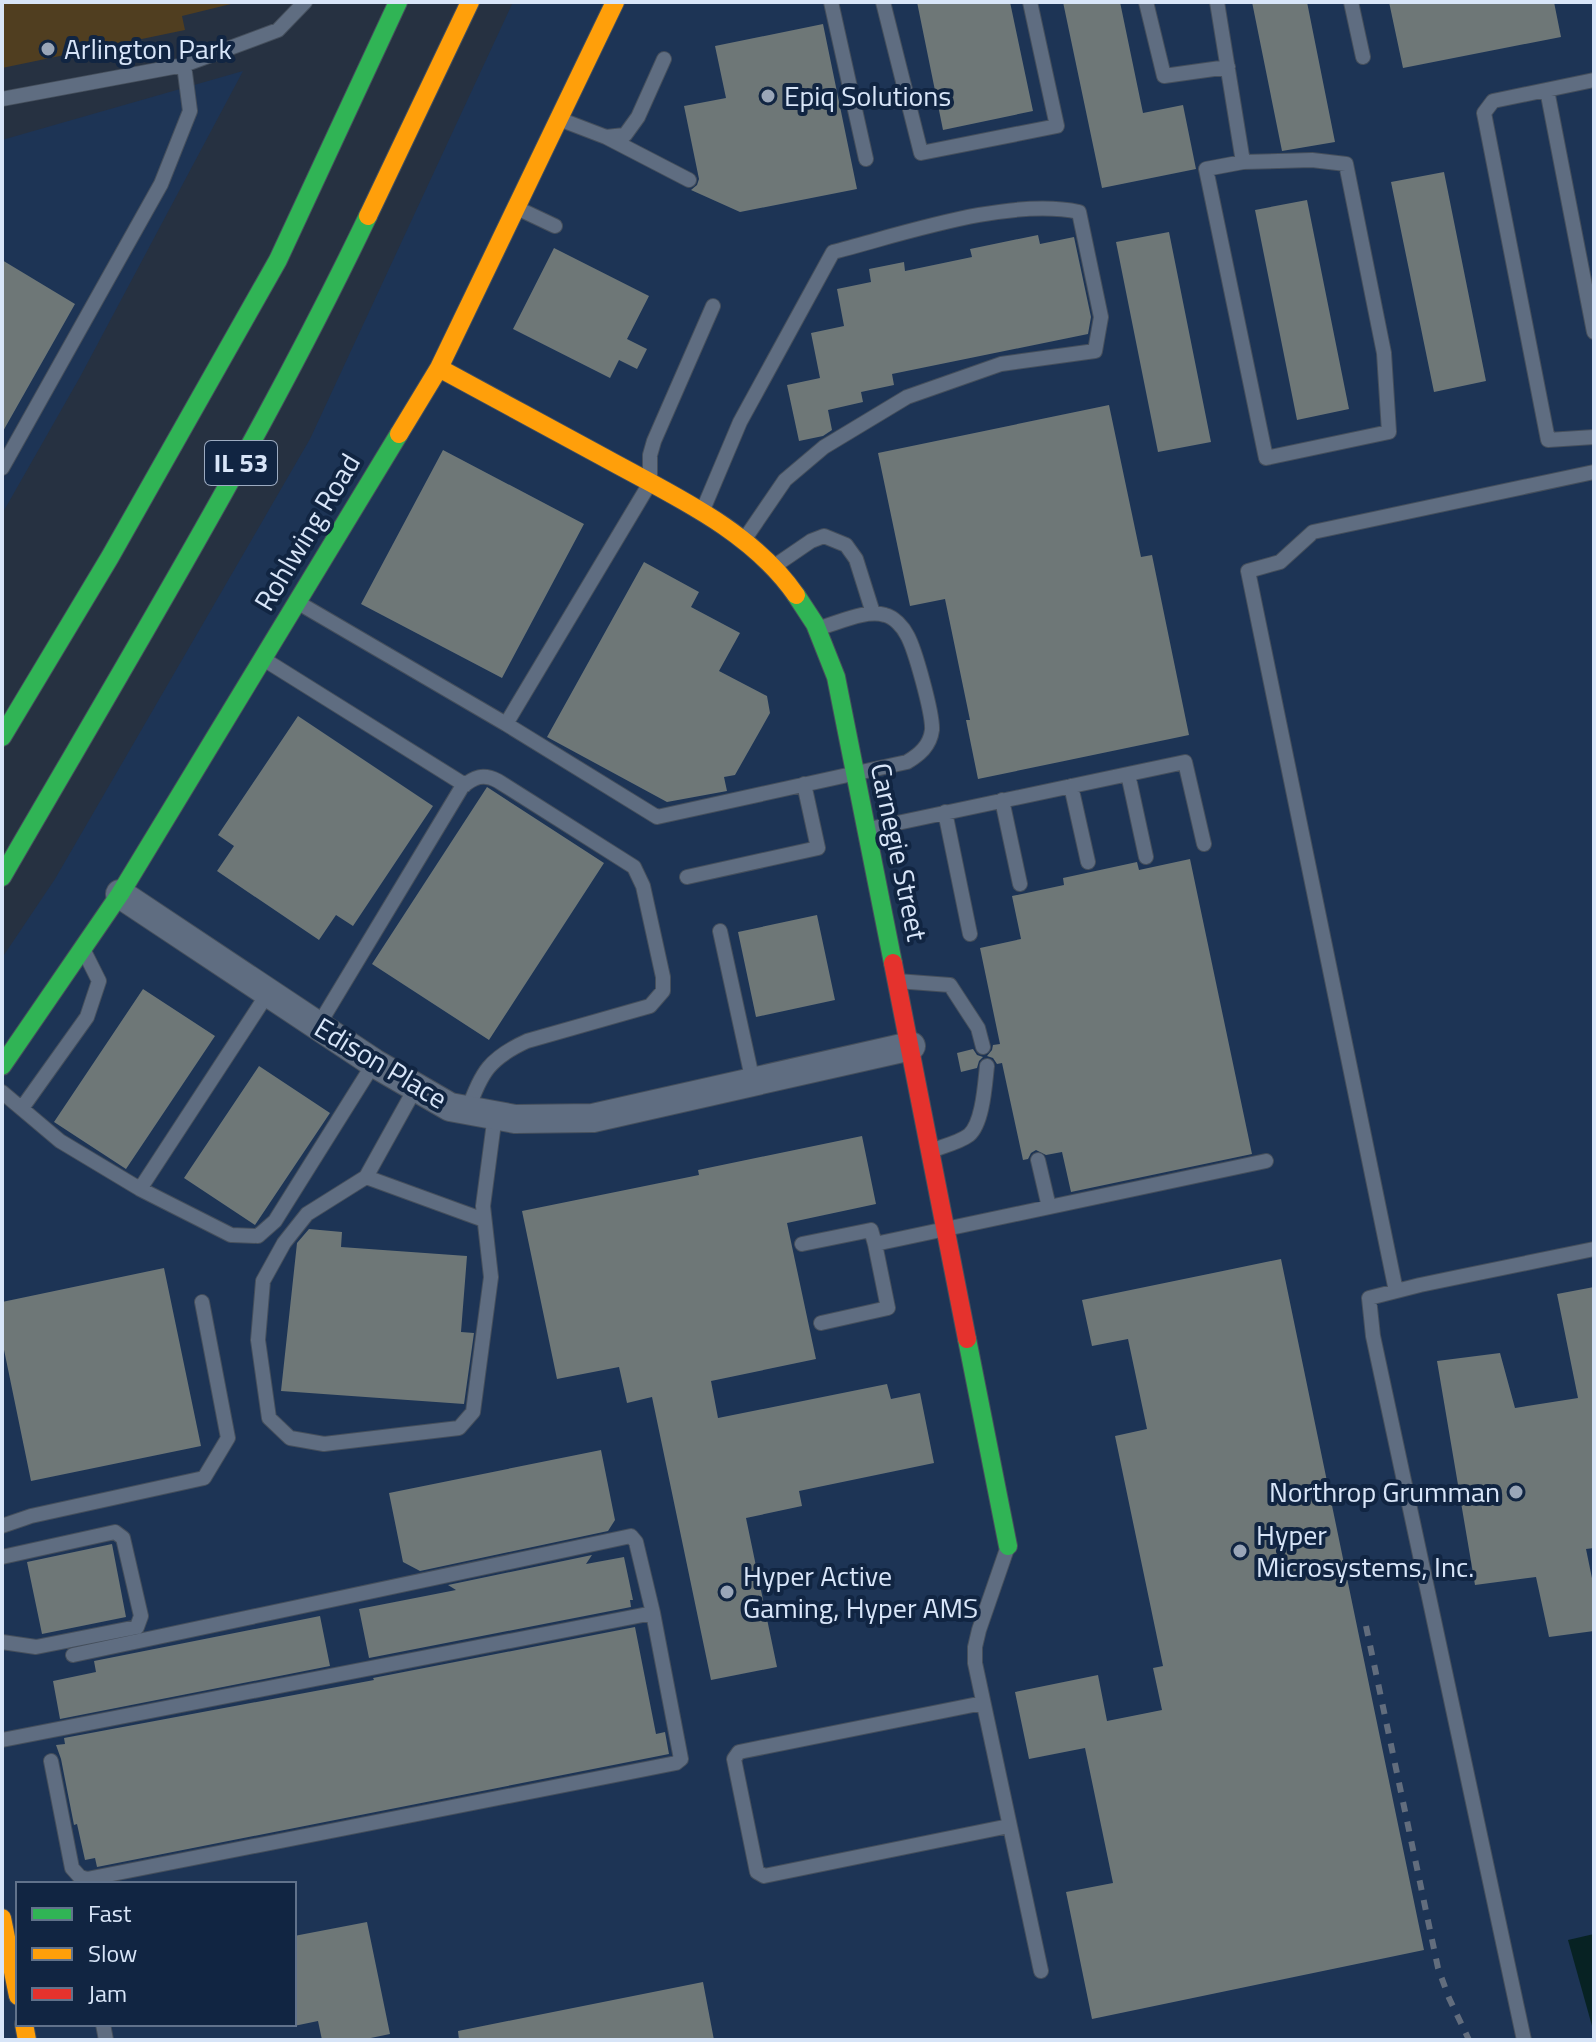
<svg xmlns="http://www.w3.org/2000/svg" width="1596" height="2042" font-family="'Titillium Web',sans-serif">
<rect width="100%" height="100%" fill="#263141"/>
<path fill="#1d3455" fill-rule="evenodd" d="M 513,2 L 1594,2 L 1594,2040 L 2,2040 L 2,958 L 55,879 L 310,439 ZM 18,1884 L 294,1884 L 294,2024 L 18,2024 Z
M 243,71 L 80,377 L 2,514 L 2,140 Z"/>
<path fill="#503e20" d="M 2,2 L 239,2 L 182,16 L 185,30 L 2,68 Z"/>
<path fill="#072223" d="M 1594,1934 L 1594,2033 L 1568,1940 Z"/>
<path fill="#6e7777" d="M 917,2 L 1010,2 L 1033,111 L 943,130 Z
M 1063,2 L 1120,2 L 1143,113 L 1183,105 L 1196,169 L 1102,188 Z
M 1252,2 L 1307,2 L 1335,142 L 1282,151 Z
M 1389,2 L 1554,2 L 1561,37 L 1403,68 Z
M 823,24 L 857,189 L 740,212 L 691,190 L 697,185 L 699,179 L 684,106 L 726,98 L 715,46 Z
M 1444,172 L 1486,381 L 1434,392 L 1391,182 Z
M 1307,200 L 1349,409 L 1297,420 L 1255,210 Z
M 1169,232 L 1211,442 L 1158,452 L 1116,242 Z
M 1038,235 L 1040,244 L 1074,237 L 1091,317 L 1088,334 L 892,374 L 894,385 L 861,392 L 863,402 L 828,410 L 832,430 L 823,436 L 799,441 L 787,385 L 820,378 L 811,333 L 844,326 L 837,289 L 871,282 L 869,269 L 904,262 L 905,271 L 972,257 L 970,249 Z
M 554,248 L 649,296 L 627,339 L 647,349 L 637,369 L 619,360 L 610,378 L 513,329 Z
M 2,260 L 75,304 L 2,433 Z
M 1109,405 L 1141,557 L 1152,555 L 1189,735 L 978,779 L 966,720 L 970,720 L 945,599 L 910,606 L 878,453 Z
M 443,450 L 584,524 L 502,678 L 361,604 Z
M 644,562 L 699,592 L 691,607 L 740,633 L 719,671 L 767,696 L 770,713 L 735,775 L 724,777 L 727,791 L 667,802 L 547,737 Z
M 298,716 L 433,806 L 353,926 L 336,915 L 319,940 L 217,871 L 234,846 L 218,835 Z
M 487,787 L 604,863 L 489,1040 L 372,964 Z
M 1190,859 L 1252,1154 L 1071,1192 L 1062,1152 L 1046,1155 L 1036,1150 L 1031,1153 L 1028,1159 L 1023,1160 L 1002,1063 L 997,1064 L 993,1058 L 987,1056 L 992,1050 L 993,1045 L 1000,1044 L 980,948 L 1021,939 L 1012,896 L 1064,885 L 1063,878 L 1137,862 L 1139,870 Z
M 817,915 L 835,1000 L 756,1017 L 738,932 Z
M 143,989 L 215,1036 L 126,1169 L 54,1122 Z
M 973,1049 L 977,1055 L 983,1057 L 979,1061 L 977,1068 L 961,1072 L 957,1053 Z
M 259,1066 L 330,1113 L 255,1225 L 184,1178 Z
M 862,1136 L 876,1204 L 787,1223 L 816,1359 L 711,1381 L 718,1418 L 887,1384 L 891,1399 L 920,1393 L 934,1463 L 799,1491 L 802,1506 L 746,1518 L 777,1667 L 711,1680 L 652,1397 L 627,1403 L 619,1367 L 557,1379 L 522,1211 L 699,1175 L 698,1170 Z
M 309,1229 L 342,1232 L 341,1247 L 467,1256 L 461,1332 L 474,1333 L 464,1404 L 281,1391 L 297,1243 Z
M 1281,1259 L 1424,1950 L 1092,2019 L 1066,1892 L 1113,1883 L 1085,1748 L 1029,1759 L 1015,1692 L 1098,1675 L 1107,1721 L 1162,1710 L 1153,1668 L 1163,1666 L 1115,1436 L 1147,1429 L 1128,1339 L 1092,1346 L 1082,1300 Z
M 164,1268 L 201,1446 L 31,1481 L 2,1340 L 2,1302 Z
M 1594,1287 L 1594,1548 L 1586,1549 L 1594,1588 L 1594,1631 L 1549,1637 L 1536,1577 L 1475,1585 L 1437,1361 L 1500,1353 L 1515,1408 L 1578,1398 L 1557,1294 Z
M 601,1450 L 615,1520 L 608,1531 L 420,1571 L 403,1562 L 389,1493 Z
M 112,1544 L 126,1617 L 42,1634 L 27,1562 Z
M 592,1555 L 586,1564 L 624,1557 L 633,1600 L 630,1600 L 631,1607 L 369,1658 L 359,1609 L 456,1590 L 448,1585 Z
M 320,1616 L 330,1666 L 60,1719 L 53,1681 L 96,1672 L 94,1661 Z
M 635,1627 L 656,1734 L 665,1732 L 669,1754 L 97,1867 L 95,1858 L 85,1860 L 77,1824 L 74,1825 L 61,1759 L 56,1745 L 65,1744 L 64,1738 L 374,1680 L 373,1678 Z
M 367,1922 L 390,2034 L 361,2040 L 322,2040 L 318,2021 L 294,2026 L 294,1936 Z
M 703,1982 L 714,2040 L 459,2040 L 458,2031 Z"/>
<g fill="none" stroke-linecap="round" stroke-linejoin="round">
<defs>
<path id="lane" d="M 831,2 L 866,159
M 883,2 L 921,153 L 1057,126 L 1030,2
M 1146,2 L 1164,76 L 1228,67
M 1217,2 L 1243,162 L 1206,169 L 1266,458 L 1389,432 L 1384,353 L 1346,164 L 1312,160 L 1243,162
M 1351,2 L 1363,57
M 1594,80 L 1493,101 L 1484,113 L 1548,440 L 1594,437
M 1547,90 L 1594,332
M 2,99 L 184,65 L 278,30 L 305,2
M 559,119 L 606,137 L 625,135 L 638,117 L 664,59
M 606,137 L 689,180
M 519,209 L 555,226
M 2,468 L 161,184 L 190,111 L 184,65
M 702,512 L 740,422 L 833,252 C 903,234 1009,197 1079,212 L 1101,317 L 1095,351 L 1001,364 L 907,397 L 824,447 L 785,480 L 744,540
M 773,567 L 811,541 L 824,536 L 846,545 L 856,559 L 873,613
M 297,602 L 506,724 L 657,817 L 907,762 C 919,755 930,746 932,730 C 933,714 915,649 907,635 C 903,627 894,617 885,615 C 866,609 838,623 819,628
M 265,660 L 465,785
M 506,724 L 650,483 L 650,455 L 654,441 L 713,306
M 1128,774 L 1146,857
M 1071,786 L 1088,862
M 1002,800 L 1020,884
M 945,812 L 970,934
M 869,829 L 1185,762 L 1204,844
M 687,877 L 818,848 L 804,784
M 720,931 L 753,1082
M 897,981 L 950,985 L 978,1028 L 983,1047
M 318,1026 L 462,787 C 474,777 483,773 498,781 L 634,867 L 643,886 L 663,977 L 663,991 L 650,1006 L 527,1041 C 490,1058 481,1072 468,1110
M 416,1087 L 366,1177 L 307,1214 L 284,1243 L 263,1281 L 258,1340 L 269,1418 L 290,1438 L 324,1444 L 459,1428 L 473,1412 L 491,1277 L 483,1206 L 495,1115
M 2,1092 L 60,1141 L 140,1189 L 231,1235 L 258,1236 L 275,1221 L 374,1063
M 22,1108 L 87,1017 L 99,981 L 84,951
M 933,1150 C 944,1146 960,1142 969,1135 C 983,1123 985,1083 987,1066
M 1038,1160 L 1049,1207
M 366,1177 L 484,1220
M 140,1189 L 268,993
M 802,1244 L 871,1230 L 875,1244 L 1266,1161
M 1396,1291 L 1248,571 L 1280,562 L 1313,532 L 1594,472
M 821,1323 L 888,1308 L 875,1244
M 2,1526 L 31,1516 L 204,1478 L 228,1438 L 202,1302
M 1008,1546 L 979,1630 L 975,1647 L 975,1663 L 1041,1971
M 2,1557 L 115,1532 L 123,1538 L 141,1616 L 137,1627 L 36,1647 L 2,1642
M 73,1655 L 631,1536 L 636,1542 L 653,1613
M 983,1703 L 739,1752 L 734,1759 L 757,1872 L 764,1876 L 1009,1826
M 2,1740 L 653,1613 L 681,1759 L 676,1763 L 87,1879 L 80,1877 L 72,1868 L 51,1761
M 103,2024 L 106,2040
M 1524,2040 L 1373,1336 L 1369,1298 L 1420,1285 L 1594,1249"/>
<path id="street" d="M 120,894 L 374,1063 L 450,1107 L 515,1119 L 593,1118 L 911,1046"/>
<path id="fast" d="M 796,595 L 815,624 L 836,677 L 893,963
M 2,737 L 110,557 L 278,260 L 398,2
M 2,877 C 128,659 259,444 368,216
M 2,1066 L 120,894 L 399,434
M 967,1339 L 1008,1546"/>
<path id="slow" d="M 368,216 L 470,2
M 439,368 C 494,398 550,428 605,458 C 672,495 751,530 796,595
M 399,434 L 439,368 L 615,2
M 2,1918 L 18,1996
M 24,2024 L 27,2040"/>
<path id="jam" d="M 893,963 L 967,1339"/>
</defs>
<use href="#lane" stroke="#454f5c" stroke-width="16"/>
<use href="#street" stroke="#454f5c" stroke-width="30"/>
<use href="#fast" stroke="#454f5c" stroke-width="20"/>
<use href="#slow" stroke="#454f5c" stroke-width="20"/>
<use href="#jam" stroke="#454f5c" stroke-width="20"/>
<use href="#lane" stroke="#5f6d81" stroke-width="14"/>
<use href="#street" stroke="#5f6d81" stroke-width="28"/>
<use href="#fast" stroke="#30b455" stroke-width="18"/>
<use href="#slow" stroke="#ff9f0a" stroke-width="18"/>
<use href="#jam" stroke="#e5322d" stroke-width="18"/>
<path stroke="#626d7d" stroke-width="6" stroke-dasharray="10 10" stroke-linecap="butt" d="M 1366,1626 L 1438,1968 L 1449,1998 L 1469,2040"/>
</g>
<g fill="#9aa6b8" stroke="#112542" stroke-width="3">
<circle cx="48" cy="49" r="8"/>
<circle cx="768" cy="96" r="8"/>
<circle cx="1516" cy="1492" r="8"/>
<circle cx="1240" cy="1551" r="8"/>
<circle cx="727" cy="1592" r="8"/>
</g>
<g text-anchor="middle" stroke-width="8" stroke-linejoin="round" paint-order="stroke">
<rect fill="#112542" stroke="#9cabc1" stroke-width="2" x="205" y="441" width="72" height="44" rx="6"/>
<g font-size="26" font-weight="bold" fill="#d8e5f8">
<text x="241" y="472">IL 53</text>
</g>
<g font-size="28" fill="#d8e5f8" stroke="#112542" text-anchor="start">
<text x="64" y="59">Arlington Park</text>
<text x="784" y="106">Epiq Solutions</text>
<text x="1500" y="1502" text-anchor="end">Northrop Grumman</text>
<text x="1256" y="1545">Hyper<tspan x="1256" dy="32">Microsystems, Inc.</tspan></text>
<text x="743" y="1586">Hyper Active<tspan x="743" dy="32">Gaming, Hyper AMS</tspan></text>
</g>
<g font-size="28" fill="#d8e5f8" stroke="#112542">
<text transform="translate(307 532) rotate(-59)" y="10">Rohlwing Road</text>
<text transform="translate(899 852) rotate(78)" y="10">Carnegie Street</text>
<text transform="translate(381 1063) rotate(31)" y="10">Edison Place</text>
</g>
</g>
<rect width="1596" height="2042" fill="none" stroke="#d8e5f8" stroke-width="8"/>
<rect x="16" y="1882" width="280" height="144" fill="#112542" stroke="#61728b" stroke-width="2"/>
<rect x="32" y="1908" width="40" height="12" fill="#30b455" stroke="#61728b" stroke-width="2"/>
<text x="88" y="1922" font-size="24" fill="#d8e5f8">Fast</text>
<rect x="32" y="1948" width="40" height="12" fill="#ff9f0a" stroke="#61728b" stroke-width="2"/>
<text x="88" y="1962" font-size="24" fill="#d8e5f8">Slow</text>
<rect x="32" y="1988" width="40" height="12" fill="#e5322d" stroke="#61728b" stroke-width="2"/>
<text x="88" y="2002" font-size="24" fill="#d8e5f8">Jam</text>
</svg>
